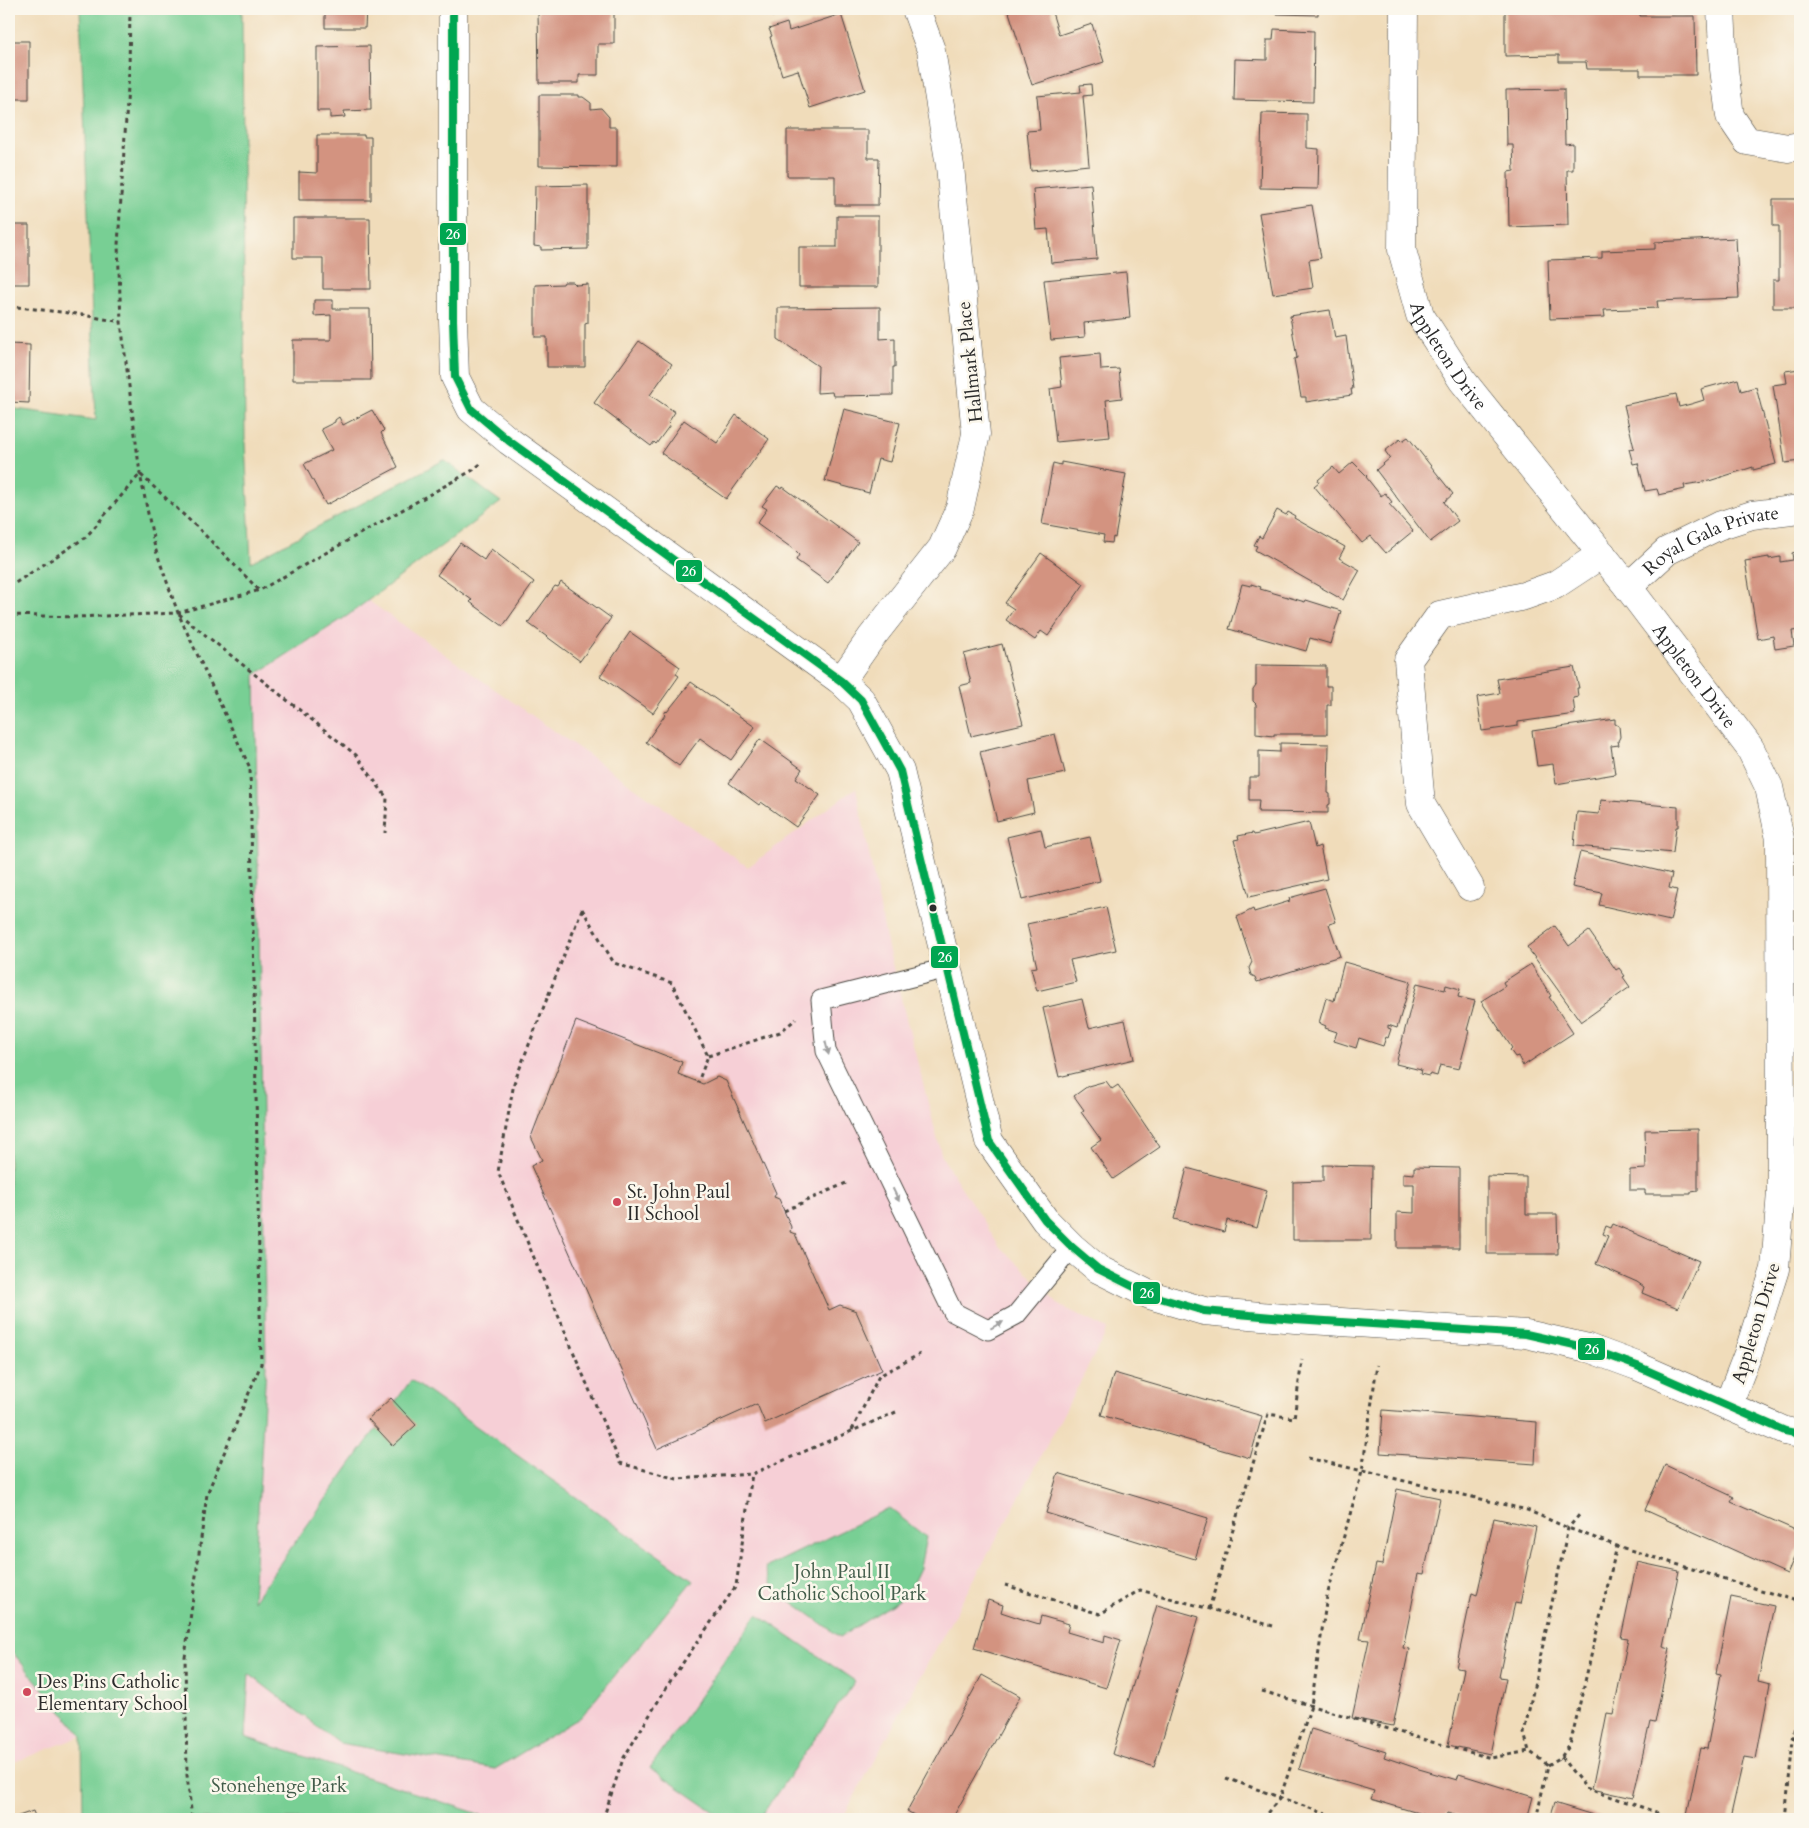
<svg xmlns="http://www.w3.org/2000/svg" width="1809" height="1828" font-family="Cardo,serif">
<rect width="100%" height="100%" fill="#fbf7ec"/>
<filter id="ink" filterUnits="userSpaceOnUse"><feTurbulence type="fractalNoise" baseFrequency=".02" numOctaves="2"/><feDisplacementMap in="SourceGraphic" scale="10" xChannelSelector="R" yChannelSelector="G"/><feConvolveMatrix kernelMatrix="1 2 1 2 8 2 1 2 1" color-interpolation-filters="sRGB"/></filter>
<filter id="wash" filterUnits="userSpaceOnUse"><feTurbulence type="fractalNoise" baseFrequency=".0096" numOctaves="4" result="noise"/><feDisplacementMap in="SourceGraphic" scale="20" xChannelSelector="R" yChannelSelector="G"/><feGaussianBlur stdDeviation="1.12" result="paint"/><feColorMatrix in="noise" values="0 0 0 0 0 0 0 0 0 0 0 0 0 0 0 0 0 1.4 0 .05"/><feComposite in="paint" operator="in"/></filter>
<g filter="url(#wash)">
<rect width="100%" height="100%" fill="#f0dcba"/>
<path fill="#f6cfd6" d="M 366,599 L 748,867 L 856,788 L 888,948 L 942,1157 L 999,1246 L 1061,1306 L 1108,1329 L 1020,1496 L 842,1819 L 494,1819 L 245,1738 L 266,1366 L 255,675 Z
M 9,1648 L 82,1736 L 9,1764 Z"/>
<path fill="#78cf94" stroke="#527d60" d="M 80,9 L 242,9 L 245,443 L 251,562 L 444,460 L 501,502 L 347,616 L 255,675 L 266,1366 L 253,1601 L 411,1380 L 693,1580 L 581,1717 L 495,1769 L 339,1743 L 249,1674 L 245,1737 L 494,1819 L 83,1819 L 82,1736 L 9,1648 L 9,408 L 96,420 Z
M 889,1508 L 926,1537 L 920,1568 L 907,1595 L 840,1637 L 773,1588 L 765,1568 Z
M 757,1614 L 855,1681 L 759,1819 L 724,1819 L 650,1768 Z"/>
<g id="blocks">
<path fill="#d39380" d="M 325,9 L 366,9 L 365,28 L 325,28 Z
M 538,9 L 614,9 L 614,44 L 598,44 L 598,75 L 579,75 L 579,83 L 539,83 Z
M 767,9 L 787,9 L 772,17 Z
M 1008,9 L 1051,9 L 1059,35 L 1092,24 L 1104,62 L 1032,85 Z
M 1278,9 L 1318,9 L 1318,15 L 1277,14 Z
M 1505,9 L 1640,9 L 1640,16 L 1695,16 L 1696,75 L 1640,75 L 1640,69 L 1587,69 L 1586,62 L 1559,62 L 1559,55 L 1505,56 Z
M 841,14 L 865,90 L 810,108 L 798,70 L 782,75 L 770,37 L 772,36 L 769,29 L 787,23 L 789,31 Z
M 1274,29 L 1314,31 L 1313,102 L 1234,100 L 1235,59 L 1267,60 L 1267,40 L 1273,40 Z
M 9,41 L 29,41 L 29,99 L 9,99 Z
M 370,46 L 371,110 L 344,111 L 345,117 L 330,118 L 330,111 L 317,111 L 317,47 Z
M 1091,84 L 1092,95 L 1083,96 L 1089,165 L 1031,171 L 1027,131 L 1040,130 L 1037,96 L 1081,92 L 1080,85 Z
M 1564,89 L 1565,144 L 1573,143 L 1573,170 L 1567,170 L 1568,225 L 1509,227 L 1508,172 L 1514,171 L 1513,145 L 1507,145 L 1506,90 Z
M 539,95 L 579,95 L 579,97 L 583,97 L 591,103 L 591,109 L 601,108 L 609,117 L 609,127 L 617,127 L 617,167 L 539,166 Z
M 1262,113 L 1307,114 L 1307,148 L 1319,149 L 1318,189 L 1260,188 Z
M 787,130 L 868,130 L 868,158 L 879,158 L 878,205 L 835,205 L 835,176 L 787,176 Z
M 317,135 L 364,135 L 364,137 L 371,137 L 371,200 L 299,200 L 299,172 L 317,173 Z
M 1091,184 L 1097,259 L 1051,263 L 1048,229 L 1036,230 L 1033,189 Z
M 588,185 L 588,249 L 541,250 L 541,247 L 534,246 L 535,186 Z
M 1773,199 L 1800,199 L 1800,308 L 1773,308 L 1773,280 L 1779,280 L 1779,226 L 1773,226 Z
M 1312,205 L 1321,258 L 1309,260 L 1313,288 L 1273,294 L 1259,213 Z
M 837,216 L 878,216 L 878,287 L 799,287 L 799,247 L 837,247 Z
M 293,218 L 370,218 L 371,289 L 323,289 L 323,258 L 293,258 Z
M 9,225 L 29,225 L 29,284 L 9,284 Z
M 1736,238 L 1739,298 L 1657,301 L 1658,308 L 1604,310 L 1605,317 L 1550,319 L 1548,260 L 1602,258 L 1602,251 L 1655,249 L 1655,242 Z
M 1126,272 L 1130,318 L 1084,323 L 1085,337 L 1051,340 L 1044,280 Z
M 564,282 L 573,282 L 576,285 L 588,284 L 588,323 L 585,324 L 585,367 L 547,367 L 547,337 L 535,337 L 535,285 L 563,284 Z
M 314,300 L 333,300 L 333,309 L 370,309 L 371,380 L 293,380 L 293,340 L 331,340 L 331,315 L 314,316 Z
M 880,307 L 880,339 L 895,338 L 895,367 L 893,367 L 893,395 L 833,396 L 832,392 L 817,393 L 818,366 L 778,339 L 778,308 Z
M 1330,310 L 1335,338 L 1346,336 L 1353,389 L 1351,389 L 1352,395 L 1306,402 L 1306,397 L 1301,397 L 1294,359 L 1297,358 L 1290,316 Z
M 639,341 L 672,364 L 650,395 L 675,412 L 668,423 L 670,425 L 656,444 L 654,442 L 651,446 L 594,403 Z
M 9,344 L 30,345 L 29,403 L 9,402 Z
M 1100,354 L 1101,370 L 1119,369 L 1122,398 L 1106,400 L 1110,437 L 1056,442 L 1050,389 L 1062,387 L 1059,358 Z
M 1800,369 L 1800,461 L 1785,463 L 1773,385 L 1787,383 L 1785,371 Z
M 1738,379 L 1741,391 L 1756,387 L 1776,464 L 1753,470 L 1753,467 L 1709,481 L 1684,485 L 1685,489 L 1659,495 L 1657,489 L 1645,491 L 1638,463 L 1633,464 L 1629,449 L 1634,448 L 1624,405 L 1676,394 L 1679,407 L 1691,404 L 1704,400 L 1701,389 Z
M 844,409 L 900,423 L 890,462 L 878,459 L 869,493 L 825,481 Z
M 372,410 L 384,430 L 381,433 L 398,467 L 326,505 L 304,464 L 332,450 L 321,429 L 335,422 L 335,420 L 339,417 L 343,425 Z
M 736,415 L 769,439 L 726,499 L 661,453 L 684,420 L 717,443 Z
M 1408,437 L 1453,494 L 1444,502 L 1458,521 L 1430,542 L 1376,470 L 1390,458 L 1385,451 L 1400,439 L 1402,441 Z
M 1061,462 L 1126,474 L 1115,538 L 1113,537 L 1112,543 L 1103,542 L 1104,535 L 1042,524 L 1053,463 L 1061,465 Z
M 1353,462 L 1367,476 L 1366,477 L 1381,496 L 1385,493 L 1392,502 L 1389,504 L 1413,531 L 1386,553 L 1371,536 L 1362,543 L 1314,486 L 1319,482 L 1318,480 L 1333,467 L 1339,474 Z
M 777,486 L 782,489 L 783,487 L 858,542 L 828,583 L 796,560 L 799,555 L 793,549 L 757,523 L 767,509 L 762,506 Z
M 1277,510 L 1286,515 L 1288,512 L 1295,516 L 1294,518 L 1345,547 L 1339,558 L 1360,570 L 1343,600 L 1255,550 L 1257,546 L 1254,545 L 1259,536 L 1262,538 Z
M 460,543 L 484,560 L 491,549 L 534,582 L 503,626 L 470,602 L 472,600 L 437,575 Z
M 1800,551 L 1800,630 L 1792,631 L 1794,646 L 1775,649 L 1773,636 L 1758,639 L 1745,561 L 1769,557 L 1769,559 L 1780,557 L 1780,562 L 1793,560 L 1792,553 Z
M 1041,553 L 1084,584 L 1048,636 L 1041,631 L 1035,640 L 1006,620 L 1014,609 L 1005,603 Z
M 561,582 L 611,618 L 580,661 L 528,623 L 555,586 L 558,587 Z
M 1242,584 L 1251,586 L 1251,584 L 1261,587 L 1260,589 L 1305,602 L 1306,600 L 1341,611 L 1331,644 L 1310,638 L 1306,651 L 1229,629 Z
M 630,632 L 680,667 L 676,674 L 679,676 L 653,713 L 600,676 Z
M 1002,644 L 1023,724 L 971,736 L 959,686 L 971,683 L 964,654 Z
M 1256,665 L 1326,666 L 1326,686 L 1331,686 L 1331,705 L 1327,705 L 1327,734 L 1274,734 L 1274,736 L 1256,734 L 1256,704 L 1253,701 L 1253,689 L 1256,685 Z
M 1574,667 L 1579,688 L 1577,688 L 1578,697 L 1573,698 L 1575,714 L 1518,722 L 1518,726 L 1482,731 L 1477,697 L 1500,693 L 1497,679 Z
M 691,682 L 755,727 L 731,760 L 700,738 L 679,766 L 646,742 L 665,715 L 664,714 L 666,711 L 667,712 Z
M 1615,719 L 1615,724 L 1619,726 L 1620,737 L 1618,741 L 1619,745 L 1611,746 L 1615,774 L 1556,784 L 1553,764 L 1537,766 L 1532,731 Z
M 1055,734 L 1065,773 L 1028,781 L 1034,812 L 997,821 L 980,752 Z
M 760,739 L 802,769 L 796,778 L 820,795 L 796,827 L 761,802 L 759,805 L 729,783 Z
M 1280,743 L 1329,744 L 1328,793 L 1330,794 L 1330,804 L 1328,805 L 1328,813 L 1258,812 L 1259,800 L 1249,800 L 1249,777 L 1259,777 L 1259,751 L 1280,752 Z
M 1601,800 L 1678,807 L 1678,827 L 1676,827 L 1673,853 L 1611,847 L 1611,849 L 1574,846 L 1577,812 L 1599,814 Z
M 1309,822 L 1315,848 L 1320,846 L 1327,879 L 1249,897 L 1234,840 L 1239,839 L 1238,836 L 1253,833 L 1254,835 Z
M 1041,829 L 1045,847 L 1090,837 L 1100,881 L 1022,900 L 1007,837 Z
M 1580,852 L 1672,874 L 1669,888 L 1677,890 L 1670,921 L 1599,905 L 1602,893 L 1572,887 Z
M 1325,888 L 1336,922 L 1329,924 L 1340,956 L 1257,982 L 1255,977 L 1251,975 L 1249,968 L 1252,962 L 1237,917 L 1253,909 L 1254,912 L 1290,901 L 1289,898 Z
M 1106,907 L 1116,950 L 1070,960 L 1076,982 L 1037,991 L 1031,968 L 1037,967 L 1027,924 Z
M 1555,926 L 1569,946 L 1589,931 L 1616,970 L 1619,968 L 1625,976 L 1623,977 L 1630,987 L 1581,1022 L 1527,947 Z
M 1344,962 L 1411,981 L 1397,1028 L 1388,1025 L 1388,1028 L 1391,1029 L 1388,1038 L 1386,1037 L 1383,1046 L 1359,1038 L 1356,1048 L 1334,1041 L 1337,1032 L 1325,1028 L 1326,1026 L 1319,1023 L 1326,998 L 1334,1001 Z
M 1531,964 L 1551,996 L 1549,997 L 1573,1033 L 1523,1066 L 1518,1056 L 1515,1057 L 1510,1050 L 1512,1048 L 1481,1001 L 1505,986 L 1503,982 Z
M 1417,983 L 1445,990 L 1446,985 L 1460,989 L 1458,997 L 1475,1001 L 1467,1030 L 1469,1031 L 1459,1069 L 1440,1065 L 1437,1076 L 1430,1074 L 1429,1076 L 1420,1074 L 1421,1070 L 1396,1064 Z
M 1082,999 L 1089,1028 L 1125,1020 L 1134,1059 L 1059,1077 L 1043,1008 Z
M 576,1021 L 682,1062 L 678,1074 L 703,1084 L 717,1077 L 726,1081 L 776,1193 L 774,1197 L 779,1199 L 791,1227 L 790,1232 L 795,1234 L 829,1310 L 840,1305 L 856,1311 L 882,1370 L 765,1423 L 757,1404 L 657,1449 L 531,1166 L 542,1160 L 531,1137 Z
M 1106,1081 L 1112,1089 L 1118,1085 L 1160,1147 L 1113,1179 L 1091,1147 L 1101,1140 L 1081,1112 L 1084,1110 L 1074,1096 L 1088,1086 Z
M 1698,1129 L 1698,1191 L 1691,1192 L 1691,1194 L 1645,1194 L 1645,1190 L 1630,1190 L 1630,1170 L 1646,1169 L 1645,1130 Z
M 1323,1165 L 1372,1166 L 1371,1240 L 1293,1240 L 1293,1182 L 1323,1181 Z
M 1414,1167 L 1459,1168 L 1459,1248 L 1397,1248 L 1397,1212 L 1414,1213 L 1414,1184 L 1403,1184 L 1403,1173 L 1414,1174 Z
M 1187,1168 L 1267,1190 L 1257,1228 L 1227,1220 L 1224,1232 L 1174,1219 Z
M 1487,1176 L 1526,1177 L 1526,1214 L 1557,1214 L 1558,1254 L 1487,1254 Z
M 1613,1224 L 1699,1261 L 1678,1308 L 1642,1293 L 1644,1287 L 1637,1282 L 1596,1264 L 1608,1236 L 1603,1234 L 1606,1226 L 1611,1228 Z
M 1114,1373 L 1262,1416 L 1250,1458 L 1101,1415 Z
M 391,1398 L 416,1425 L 393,1446 L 368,1419 Z
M 1383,1410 L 1537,1422 L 1535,1464 L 1380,1453 Z
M 1665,1465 L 1734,1497 L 1731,1502 L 1800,1532 L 1800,1544 L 1787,1574 L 1645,1510 Z
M 1058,1473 L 1208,1518 L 1195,1559 L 1046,1513 Z
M 1397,1489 L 1440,1498 L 1424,1574 L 1418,1573 L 1411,1609 L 1403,1648 L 1409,1649 L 1393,1726 L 1352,1718 L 1369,1640 L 1360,1639 L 1376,1564 L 1382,1565 Z
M 1494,1518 L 1536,1527 L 1520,1604 L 1515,1603 L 1507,1638 L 1499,1677 L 1506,1678 L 1490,1754 L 1448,1745 L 1464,1669 L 1456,1668 L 1472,1593 L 1477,1595 Z
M 1637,1562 L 1679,1571 L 1663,1646 L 1670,1648 L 1655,1723 L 1650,1722 L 1633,1798 L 1592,1789 L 1607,1713 L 1613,1714 L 1628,1639 L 1621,1638 Z
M 1731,1597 L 1774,1606 L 1758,1681 L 1770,1684 L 1756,1759 L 1744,1757 L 1730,1819 L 1686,1819 L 1701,1748 L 1707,1749 L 1721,1674 L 1716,1673 Z
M 988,1600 L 1003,1605 L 1001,1612 L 1019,1618 L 1039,1624 L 1041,1616 L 1069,1624 L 1067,1632 L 1104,1643 L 1105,1635 L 1121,1640 L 1106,1688 L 974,1648 Z
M 1157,1605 L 1199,1617 L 1154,1767 L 1112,1754 Z
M 982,1675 L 1020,1696 L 952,1819 L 921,1819 L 907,1811 Z
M 1311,1729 L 1386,1752 L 1384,1757 L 1419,1769 L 1457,1780 L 1459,1774 L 1533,1797 L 1527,1819 L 1468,1819 L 1447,1813 L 1445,1819 L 1438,1819 L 1371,1799 L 1374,1791 L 1299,1769 Z
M 1554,1803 L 1606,1819 L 1549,1819 Z
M 33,1811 L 36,1819 L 10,1819 Z"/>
</g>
</g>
<g filter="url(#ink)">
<use href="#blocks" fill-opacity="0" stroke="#494640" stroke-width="1"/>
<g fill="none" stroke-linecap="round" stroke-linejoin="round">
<defs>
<path id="service" d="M 947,968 L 821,1000 L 826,1051 L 953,1312 L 988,1330 L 1016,1315 L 1072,1247"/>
<g id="minor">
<path d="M 453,9 L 453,320 L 455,377 L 471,409 L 509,441 L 841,681 L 861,700 L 900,771 L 989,1141 L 1045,1220 L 1072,1247 L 1098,1269 L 1150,1295 L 1204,1311 L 1295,1319 L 1526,1334 L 1588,1348 L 1637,1366 L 1785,1431 L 1800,1434"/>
<path id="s1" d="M 1404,9 L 1402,250 L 1420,315 L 1462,380 L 1628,587 L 1750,748 L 1769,787 L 1780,839 L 1781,1192 L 1775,1269 L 1749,1351 L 1728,1405"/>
<path d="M 1721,9 L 1724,69 L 1730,116 L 1747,141 L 1788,148 L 1800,146"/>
<path id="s2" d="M 1628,587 L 1667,551 L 1718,526 L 1752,515 L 1800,509"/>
<path d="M 841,681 L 871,638 L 942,548 L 960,508 L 976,434 L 950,166 L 931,50 L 916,9"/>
<path d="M 1470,887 L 1421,804 L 1408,660 L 1440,615 L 1524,596 L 1555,585 L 1602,554"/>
</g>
</defs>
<use href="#service" stroke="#494640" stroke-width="21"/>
<use href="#minor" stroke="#494640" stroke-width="29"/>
<path stroke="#494640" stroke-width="3" stroke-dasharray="4 4" stroke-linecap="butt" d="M 130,9 L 129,71 L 118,245 L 121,322 L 140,474 L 155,548 L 178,613 L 250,768 L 261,1364 L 207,1494 L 185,1657 L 187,1775 L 192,1819
M 9,306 L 77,314 L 121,322
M 9,587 L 86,537 L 140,474 L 201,531 L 259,590
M 179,614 L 356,755 L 387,798 L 385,833
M 9,615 L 77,617 L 178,613 L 260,590 L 473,470 L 483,462
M 582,909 L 514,1083 L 498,1172 L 620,1463 L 677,1479 L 752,1474 L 896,1412
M 582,909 L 614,963 L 672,983 L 708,1056 L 698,1082
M 708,1056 L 780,1032 L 796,1019
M 784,1211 L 846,1183
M 852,1430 L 879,1376 L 920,1354
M 1308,1458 L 1527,1510 L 1568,1528 L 1617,1546 L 1800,1602
M 1005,1585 L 1100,1614 L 1140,1590 L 1273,1626
M 1209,1609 L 1268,1414 L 1294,1418 L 1302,1360
M 1262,1691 L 1432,1742 L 1491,1758 L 1529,1751
M 1561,1757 L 1586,1788 L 1656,1812 L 1663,1818 L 1667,1819
M 1548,1765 L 1561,1757 L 1570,1745 L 1617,1546
M 1226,1778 L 1340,1819
M 603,1819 L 623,1759 L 671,1680 L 736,1586 L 752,1474
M 1262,1819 L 1280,1798 L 1311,1706 L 1327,1596 L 1362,1472 L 1377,1365
M 1536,1819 L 1548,1765 L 1529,1751 L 1524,1733 L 1568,1528 L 1581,1513
M 1785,1819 L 1800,1673"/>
<use href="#service" stroke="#fff" stroke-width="19"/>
<use href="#minor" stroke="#fff" stroke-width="28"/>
<defs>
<path id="bus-1" d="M 453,9 L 453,320 L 455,377 L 471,409 L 509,441 L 841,681 L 861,700 L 900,771 L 989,1141 L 1045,1220 L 1072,1247 L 1098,1269 L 1150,1295 L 1204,1311 L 1295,1319 L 1526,1334 L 1588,1348 L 1637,1366 L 1785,1431 L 1800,1434"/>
</defs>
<use href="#bus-1" stroke="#fbf7ec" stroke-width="11"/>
<use href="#bus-1" stroke="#00a651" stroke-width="8"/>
</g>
<defs><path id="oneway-solid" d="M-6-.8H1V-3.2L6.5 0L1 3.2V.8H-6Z" transform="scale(1.25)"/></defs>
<g fill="#a0a0a0">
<use href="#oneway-solid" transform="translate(827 1048) rotate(76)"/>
<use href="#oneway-solid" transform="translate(896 1195) rotate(64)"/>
<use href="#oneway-solid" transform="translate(997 1325) rotate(-28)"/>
</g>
</g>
<circle fill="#2b2b2b" stroke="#fbf7ec" stroke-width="2" cx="933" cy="908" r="4.5"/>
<g fill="#d1495b" stroke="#fbf7ec" stroke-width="2">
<circle cx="617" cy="1202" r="5"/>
<circle cx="27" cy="1692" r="5"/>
</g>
<g text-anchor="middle" stroke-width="5" stroke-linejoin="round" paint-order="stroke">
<g font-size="19" fill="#2b2b2b" stroke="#fbf7ec">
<text dy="7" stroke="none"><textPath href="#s1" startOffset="358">Appleton Drive</textPath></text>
<text transform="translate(969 362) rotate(-96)" y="7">Hallmark Place</text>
<text dy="7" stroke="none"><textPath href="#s2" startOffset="98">Royal Gala Private</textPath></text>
<text dy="7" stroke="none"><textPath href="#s1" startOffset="762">Appleton Drive</textPath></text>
<text transform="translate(1755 1323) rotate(-73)" y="7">Appleton Drive</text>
</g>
<g font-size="19" fill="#2b2b2b" stroke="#fbf7ec" text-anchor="start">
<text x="627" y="1198">St. John Paul<tspan x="627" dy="22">II School</tspan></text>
<text x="37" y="1688">Des Pins Catholic<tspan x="37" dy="22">Elementary School</tspan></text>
</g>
<g font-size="19" fill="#425c4a" stroke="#fbf7ec">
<text x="842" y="1578">John Paul II<tspan x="842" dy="22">Catholic School Park</tspan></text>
<text x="279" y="1792">Stonehenge Park</text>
</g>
</g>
<g stroke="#fbf7ec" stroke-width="2">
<rect x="439" y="222" width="28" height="24" rx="5" fill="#00a651"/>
<rect x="675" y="559" width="28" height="24" rx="5" fill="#00a651"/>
<rect x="930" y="945" width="29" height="24" rx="5" fill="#00a651"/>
<rect x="1132" y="1281" width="29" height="24" rx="5" fill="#00a651"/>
<rect x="1577" y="1337" width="29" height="24" rx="5" fill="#00a651"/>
</g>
<g font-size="14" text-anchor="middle" font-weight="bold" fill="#fff">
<text x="453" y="239">26</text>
<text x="689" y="576">26</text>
<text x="945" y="962">26</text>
<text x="1147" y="1298">26</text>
<text x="1592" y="1354">26</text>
</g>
<rect width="1809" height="1828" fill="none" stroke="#fbf7ec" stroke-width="30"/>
</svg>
